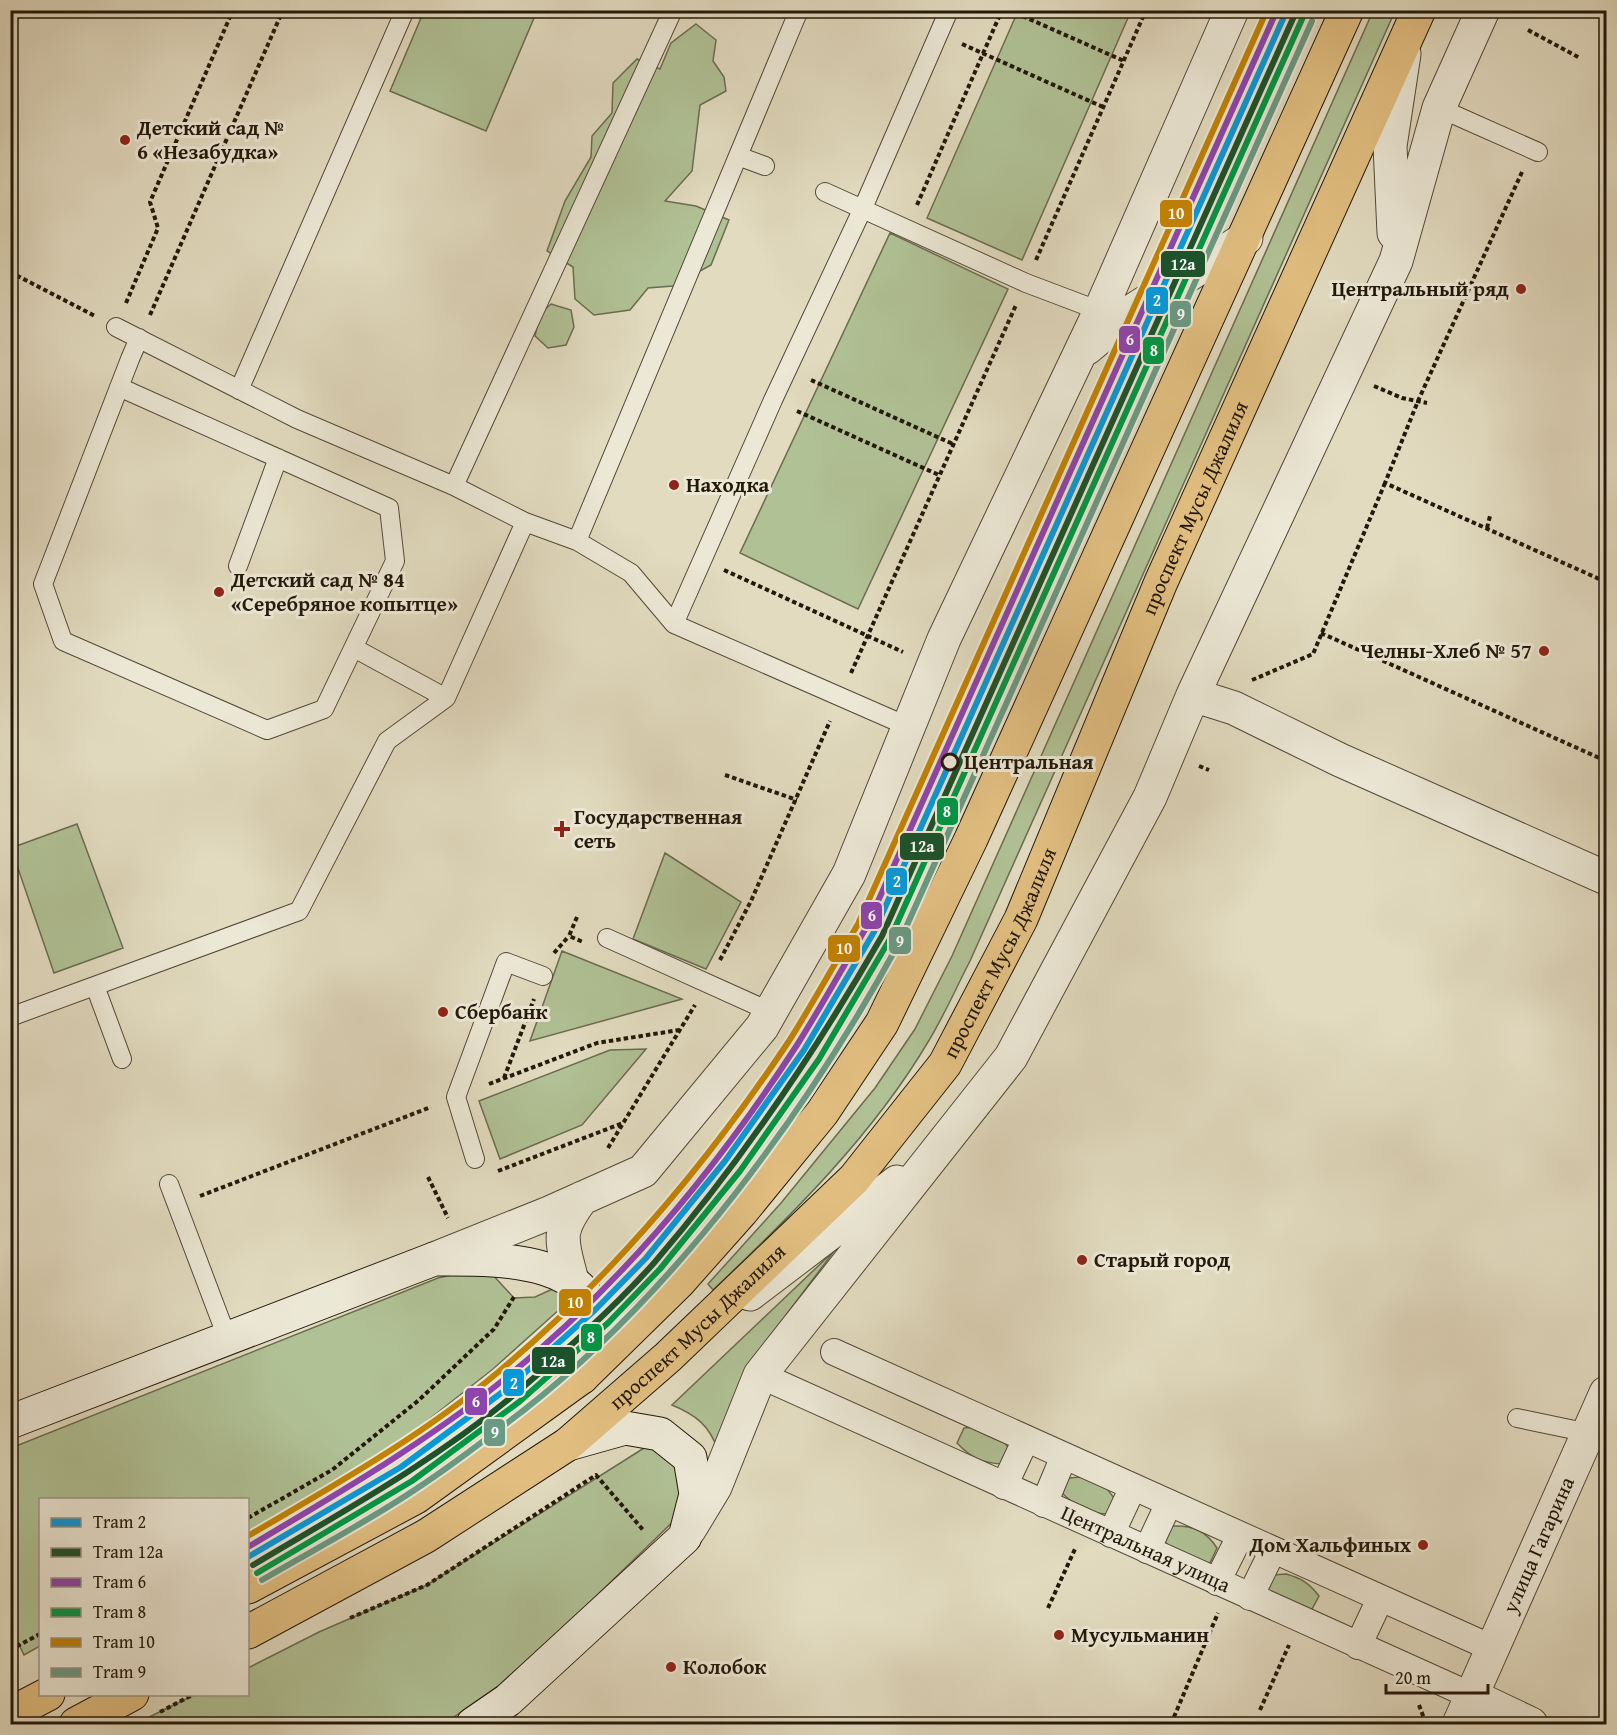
<svg xmlns="http://www.w3.org/2000/svg" width="1617" height="1735" font-family="'Gentium Book Plus',serif">
<rect width="100%" height="100%" fill="#e2dbc0"/>
<filter id="stains"><feTurbulence type="fractalNoise" baseFrequency=".00333" numOctaves="4"/><feColorMatrix values="0 0 0 0 .2 0 0 0 0 .09 0 0 0 0 .02 0 0 0 .5 -.17"/></filter>
<radialGradient id="worn" r=".72"><stop offset=".6" stop-color="#630" stop-opacity="0"/><stop offset="1" stop-color="#630" stop-opacity=".3"/></radialGradient>
<path fill="#b0c195" stroke="#6a6c50" stroke-width="1.5" d="M 424,11 L 537,11 L 486,131 L 390,91 Z
M 1018,11 L 1131,11 L 1022,260 L 927,218 Z
M 1373,11 L 1395,11 L 970,961 C 956,988 944,1016 928,1042 C 873,1135 791,1216 713,1290 L 708,1284 L 781,1203 L 875,1088 L 915,1029 L 952,956 Z
M 696,24 L 716,40 L 713,61 L 724,77 L 726,91 L 700,105 L 692,171 L 665,201 L 696,206 L 729,220 L 711,265 L 673,286 L 648,288 L 630,310 L 594,315 L 575,299 L 573,267 L 547,251 L 565,201 L 591,157 L 592,136 L 612,113 L 613,83 L 637,59 L 660,69 L 671,43 Z
M 890,233 L 1008,289 L 858,609 L 740,553 Z
M 551,304 L 571,310 L 574,327 L 566,345 L 548,348 L 535,336 L 540,314 Z
M 77,824 L 123,948 L 54,973 L 11,848 Z
M 665,853 L 741,902 L 706,969 L 633,939 Z
M 562,951 L 682,999 L 530,1041 Z
M 646,1049 L 582,1125 L 500,1159 L 479,1101 L 610,1050 Z
M 835,1250 L 752,1360 L 718,1450 C 709,1425 696,1415 672,1405 Z
M 460,1273 L 491,1273 L 514,1298 L 535,1297 L 557,1287 L 570,1300 L 493,1369 L 390,1450 L 248,1534 L 248,1500 L 40,1500 L 40,1646 L 24,1655 L 11,1628 L 11,1448 L 438,1278 Z
M 976,1427 L 1002,1438 L 1009,1449 L 1002,1464 C 982,1463 970,1457 957,1443 L 964,1428 Z
M 652,1443 L 684,1463 L 683,1512 L 556,1635 L 498,1686 L 444,1724 L 135,1724 L 194,1695 L 248,1694 L 248,1668 L 319,1632 L 427,1585 Z
M 1081,1477 L 1107,1489 L 1115,1499 L 1107,1514 C 1089,1513 1075,1506 1062,1493 L 1069,1478 Z
M 1172,1526 C 1193,1525 1206,1531 1217,1548 L 1210,1563 C 1192,1562 1178,1555 1165,1542 Z
M 1286,1574 C 1301,1578 1309,1583 1319,1596 L 1311,1611 L 1266,1590 L 1273,1575 Z"/>
<g fill="none" stroke-linecap="round" stroke-linejoin="round">
<defs>
<path id="service" d="M 1439,108 L 1538,152
M 738,156 L 765,166
M 825,192 L 1026,283 L 1100,311
M 116,327 L 297,419 L 454,486 L 525,522
M 119,387 L 389,508 L 395,561 L 324,709 L 267,730 L 63,641 L 43,584 L 130,359 L 139,338
M 239,390 L 405,10
M 454,486 L 673,10
M 577,541 L 799,10
M 238,566 L 278,458
M 674,624 L 773,400 L 863,208 L 949,10
M 354,648 L 446,698
M 607,938 L 771,1012
M 95,986 L 122,1059
M 10,1017 L 299,911 L 387,741 L 446,698 L 525,522 L 577,541 L 631,573 L 674,624 L 907,726
M 475,1159 L 456,1097 L 506,962 L 543,976
M 169,1184 L 228,1340
M 1517,1418 L 1589,1433"/>
<g id="pedestrian">
<path d="M 834,1352 L 1494,1649"/>
<path id="s1" d="M 760,1375 L 1472,1696"/>
<path d="M 1004,1486 L 1026,1439"/>
<path d="M 1044,1504 L 1064,1456"/>
<path d="M 1111,1534 L 1133,1487"/>
<path d="M 1147,1550 L 1169,1503"/>
<path d="M 1217,1582 L 1240,1536"/>
<path d="M 1250,1597 L 1273,1550"/>
<path d="M 1358,1646 L 1380,1599"/>
</g>
<path id="minor" d="M 1394,233 L 1390,146 L 1404,54
M 1087,348 L 1129,313 L 1246,238
M 1193,695 L 1234,708 L 1340,760 L 1606,878
M 434,1259 L 549,1213 L 643,1171 L 762,1027 L 849,874 L 944,639 L 1100,311 L 1232,10
M 572,1281 C 562,1240 555,1234 582,1198
M 750,1294 L 897,1182
M 689,1530 L 715,1487 L 760,1375 L 1011,1057 L 1150,797 L 1193,695 L 1396,261 L 1439,108 L 1483,10"/>
<g id="tertiary">
<path d="M 1472,1696 L 1531,1724"/>
<path id="s2" d="M 1459,1724 L 1606,1393"/>
</g>
<path id="secondary" d="M 10,1422 L 434,1259 C 490,1259 604,1254 596,1338 C 595,1350 587,1365 582,1377
M 473,1724 L 508,1700 L 685,1537 L 696,1494 L 690,1458 L 660,1434 L 625,1428 L 568,1444"/>
<g id="primary">
<path d="M 248,1587 L 416,1497 L 582,1377 L 678,1283 L 742,1211 L 822,1113 L 882,1023 L 971,839 L 1347,10"/>
<path id="s3" d="M 248,1632 L 426,1536 L 568,1444 L 668,1357 L 854,1179 L 945,1064 L 1021,919 L 1161,582 L 1419,10"/>
<path d="M 10,1714 L 48,1694"/>
<path d="M 76,1724 L 132,1694"/>
</g>
</defs>
<use href="#service" stroke="#534938" stroke-width="20"/>
<use href="#pedestrian" stroke="#534938" stroke-width="28"/>
<use href="#minor" stroke="#534938" stroke-width="35"/>
<use href="#tertiary" stroke="#534938" stroke-width="35"/>
<use href="#secondary" stroke="#23180a" stroke-width="35"/>
<use href="#primary" stroke="#23180a" stroke-width="35"/>
<path stroke="#23180a" stroke-width="4" stroke-dasharray="4.5 3" stroke-linecap="butt" d="M 1009,10 L 1124,61
M 1528,30 L 1580,58
M 962,44 L 1103,107
M 1522,172 L 1418,401 L 1385,483 L 1606,582
M 917,205 L 1002,10
M 1036,260 L 1146,10
M 10,272 L 95,316
M 126,303 L 158,228 L 150,202 L 233,10
M 150,315 L 283,10
M 811,380 L 953,444
M 1374,386 L 1402,398 L 1427,403
M 797,411 L 939,475
M 1487,528 L 1490,516
M 724,570 L 903,652
M 1321,633 L 1606,761
M 851,673 L 1016,305
M 965,679 L 999,694
M 1252,680 L 1313,654 L 1385,483
M 990,707 L 997,693
M 1199,766 L 1209,770
M 725,775 L 797,800
M 577,917 L 569,936 L 583,942
M 554,953 L 569,936
M 720,960 L 751,901 L 830,721
M 504,1078 L 534,999
M 489,1084 L 597,1043 L 679,1030
M 608,1148 L 695,1005
M 498,1171 L 623,1123
M 428,1177 L 448,1218
M 200,1196 L 431,1107
M 248,1518 L 332,1470 L 419,1400 L 494,1329 L 514,1297
M 1048,1608 L 1075,1549
M 350,1618 L 427,1585 L 596,1475 L 644,1531
M 10,1650 L 40,1634
M 1419,1705 L 1425,1721
M 1260,1710 L 1289,1645
M 160,1712 L 194,1694
M 1171,1724 L 1218,1613"/>
<use href="#service" stroke="#ece8d6" stroke-width="18"/>
<use href="#pedestrian" stroke="#ece8d6" stroke-width="26"/>
<use href="#minor" stroke="#ece8d6" stroke-width="33"/>
<use href="#tertiary" stroke="#ece8d6" stroke-width="33"/>
<use href="#secondary" stroke="#ece8d6" stroke-width="33"/>
<use href="#primary" stroke="#e1be80" stroke-width="33"/>
<defs>
<path id="tram-1" d="M 248,1557 L 401,1467 L 508,1388 L 595,1310 L 646,1258 L 725,1161 L 804,1050 L 874,932 L 1287,10"/>
<path id="tram-2" d="M 253,1565 C 342,1512 435,1461 515,1394 C 563,1353 612,1310 654,1263 C 741,1162 816,1051 882,936 L 1295,14"/>
<path id="tram-3" d="M 248,1547 C 335,1495 422,1445 502,1381 C 618,1288 716,1170 797,1045 C 821,1007 843,967 866,928 L 1277,10"/>
<path id="tram-4" d="M 257,1573 L 412,1481 L 519,1402 L 608,1323 L 660,1269 L 740,1171 L 819,1059 L 890,939 L 1303,17"/>
<path id="tram-5" d="M 248,1536 C 333,1486 421,1437 497,1373 C 611,1278 707,1164 789,1041 C 813,1003 835,963 858,924 L 1267,10"/>
<path id="tram-6" d="M 262,1580 C 313,1550 367,1522 416,1489 C 453,1465 489,1437 524,1410 C 676,1291 807,1112 899,943 L 1312,21"/>
</defs>
<use href="#tram-1" stroke="#ece8d6" stroke-width="10"/>
<use href="#tram-2" stroke="#ece8d6" stroke-width="10"/>
<use href="#tram-3" stroke="#ece8d6" stroke-width="10"/>
<use href="#tram-4" stroke="#ece8d6" stroke-width="10"/>
<use href="#tram-5" stroke="#ece8d6" stroke-width="10"/>
<use href="#tram-6" stroke="#ece8d6" stroke-width="10"/>
<use href="#tram-1" stroke="#0799db" stroke-width="6"/>
<use href="#tram-2" stroke="#1b522b" stroke-width="6"/>
<use href="#tram-3" stroke="#8e44ad" stroke-width="6"/>
<use href="#tram-4" stroke="#009746" stroke-width="6"/>
<use href="#tram-5" stroke="#c28202" stroke-width="6"/>
<use href="#tram-6" stroke="#6a9a84" stroke-width="6"/>
</g>
<g fill="#8f2418" stroke="#ece8d6" stroke-width="2">
<circle cx="125" cy="140" r="6"/>
<circle cx="1521" cy="289" r="6"/>
<circle cx="674" cy="485" r="6"/>
<circle cx="219" cy="592" r="6"/>
<circle cx="1544" cy="651" r="6"/>
<path d="M559 820h6v6h6v6h-6v6h-6v-6h-6v-6h6z"/>
<circle cx="443" cy="1012" r="6"/>
<circle cx="1082" cy="1260" r="6"/>
<circle cx="1423" cy="1545" r="6"/>
<circle cx="1059" cy="1635" r="6"/>
<circle cx="671" cy="1667" r="6"/>
</g>
<circle fill="#ece8d6" stroke="#23180a" stroke-width="3" cx="950" cy="762" r="8"/>
<g text-anchor="middle" stroke-width="6" stroke-linejoin="round" paint-order="stroke">
<g font-size="21" font-weight="bold" fill="#23180a" stroke="#ece8d6" text-anchor="start">
<text x="137" y="135">Детский сад №<tspan x="137" dy="24">6 «Незабудка»</tspan></text>
<text x="1509" y="296" text-anchor="end">Центральный ряд</text>
<text x="686" y="492">Находка</text>
<text x="231" y="587">Детский сад № 84<tspan x="231" dy="24">«Серебряное копытце»</tspan></text>
<text x="1532" y="658" text-anchor="end">Челны-Хлеб № 57</text>
<text x="574" y="824">Государственная<tspan x="574" dy="24">сеть</tspan></text>
<text x="455" y="1019">Сбербанк</text>
<text x="1094" y="1267">Старый город</text>
<text x="1411" y="1552" text-anchor="end">Дом Хальфиных</text>
<text x="1071" y="1642">Мусульманин</text>
<text x="683" y="1674">Колобок</text>
</g>
<g font-size="21" fill="#23180a" stroke="#ece8d6">
<text dy="7" stroke="none"><textPath href="#s3" startOffset="1518">проспект Мусы Джалиля</textPath></text>
<text dy="7" stroke="none"><textPath href="#s3" startOffset="1032">проспект Мусы Джалиля</textPath></text>
<text dy="7" stroke="none"><textPath href="#s3" startOffset="546">проспект Мусы Джалиля</textPath></text>
<text dy="7" stroke="none"><textPath href="#s2" startOffset="196">улица Гагарина</textPath></text>
<text dy="7" stroke="none"><textPath href="#s1" startOffset="423">Центральная улица</textPath></text>
</g>
<g font-size="21" font-weight="bold" fill="#23180a" stroke="#ece8d6" text-anchor="start">
<text x="964" y="769">Центральная</text>
</g>
</g>
<g stroke="#ece8d6" stroke-width="2">
<rect x="1159" y="199" width="34" height="29" rx="6" fill="#c28202"/>
<rect x="1160" y="250" width="46" height="28" rx="6" fill="#1b522b"/>
<rect x="1145" y="286" width="24" height="29" rx="6" fill="#0799db"/>
<rect x="1169" y="300" width="23" height="28" rx="6" fill="#6a9a84"/>
<rect x="1118" y="325" width="23" height="29" rx="6" fill="#8e44ad"/>
<rect x="1142" y="336" width="23" height="29" rx="6" fill="#009746"/>
<rect x="936" y="797" width="23" height="29" rx="6" fill="#009746"/>
<rect x="899" y="832" width="46" height="29" rx="6" fill="#1b522b"/>
<rect x="885" y="867" width="23" height="29" rx="6" fill="#0799db"/>
<rect x="860" y="901" width="23" height="29" rx="6" fill="#8e44ad"/>
<rect x="888" y="926" width="24" height="29" rx="6" fill="#6a9a84"/>
<rect x="827" y="934" width="34" height="29" rx="6" fill="#c28202"/>
<rect x="558" y="1288" width="34" height="29" rx="6" fill="#c28202"/>
<rect x="580" y="1323" width="23" height="29" rx="6" fill="#009746"/>
<rect x="531" y="1346" width="45" height="29" rx="6" fill="#1b522b"/>
<rect x="502" y="1368" width="23" height="29" rx="6" fill="#0799db"/>
<rect x="464" y="1387" width="24" height="29" rx="6" fill="#8e44ad"/>
<rect x="483" y="1418" width="23" height="29" rx="6" fill="#6a9a84"/>
</g>
<g font-size="16" text-anchor="middle" font-weight="bold" fill="#fff">
<text x="1176" y="219">10</text>
<text x="1183" y="270">12а</text>
<text x="1157" y="306">2</text>
<text x="1181" y="320">9</text>
<text x="1130" y="345">6</text>
<text x="1154" y="356">8</text>
<text x="947" y="817">8</text>
<text x="922" y="852">12а</text>
<text x="897" y="887">2</text>
<text x="872" y="921">6</text>
<text x="900" y="947">9</text>
<text x="844" y="954">10</text>
<text x="575" y="1308">10</text>
<text x="591" y="1343">8</text>
<text x="553" y="1367">12а</text>
<text x="514" y="1389">2</text>
<text x="476" y="1407">6</text>
<text x="495" y="1438">9</text>
</g>
<rect width="1617" height="1735" fill="none" stroke="#e2dbc0" stroke-width="36"/>
<rect x="12" y="12" width="1593" height="1711" fill="none" stroke="#23180a" stroke-width="3"/>
<rect x="18" y="18" width="1581" height="1699" fill="none" stroke="#23180a" stroke-width="1.5"/>
<rect x="39" y="1498" width="210" height="198" fill="#ece8d6" stroke="#9c9584" stroke-width="1.5"/>
<rect x="51" y="1518" width="30" height="9" fill="#0799db" stroke="#9c9584" stroke-width="1.5"/>
<text x="93" y="1528" font-size="18" fill="#23180a">Tram 2</text>
<rect x="51" y="1548" width="30" height="9" fill="#1b522b" stroke="#9c9584" stroke-width="1.5"/>
<text x="93" y="1558" font-size="18" fill="#23180a">Tram 12а</text>
<rect x="51" y="1578" width="30" height="9" fill="#8e44ad" stroke="#9c9584" stroke-width="1.5"/>
<text x="93" y="1588" font-size="18" fill="#23180a">Tram 6</text>
<rect x="51" y="1608" width="30" height="9" fill="#009746" stroke="#9c9584" stroke-width="1.5"/>
<text x="93" y="1618" font-size="18" fill="#23180a">Tram 8</text>
<rect x="51" y="1638" width="30" height="9" fill="#c28202" stroke="#9c9584" stroke-width="1.5"/>
<text x="93" y="1648" font-size="18" fill="#23180a">Tram 10</text>
<rect x="51" y="1668" width="30" height="9" fill="#6a9a84" stroke="#9c9584" stroke-width="1.5"/>
<text x="93" y="1678" font-size="18" fill="#23180a">Tram 9</text>
<path d="M1386 1684v9h102v-9" fill="none" stroke="#23180a" stroke-width="3"/>
<text x="1395" y="1684" font-size="18" fill="#23180a" stroke="#ece8d6" stroke-width="4.5" paint-order="stroke">20 m</text>
<rect width="100%" height="100%" filter="url(#stains)"/>
<rect width="100%" height="100%" fill="url(#worn)"/>
</svg>
